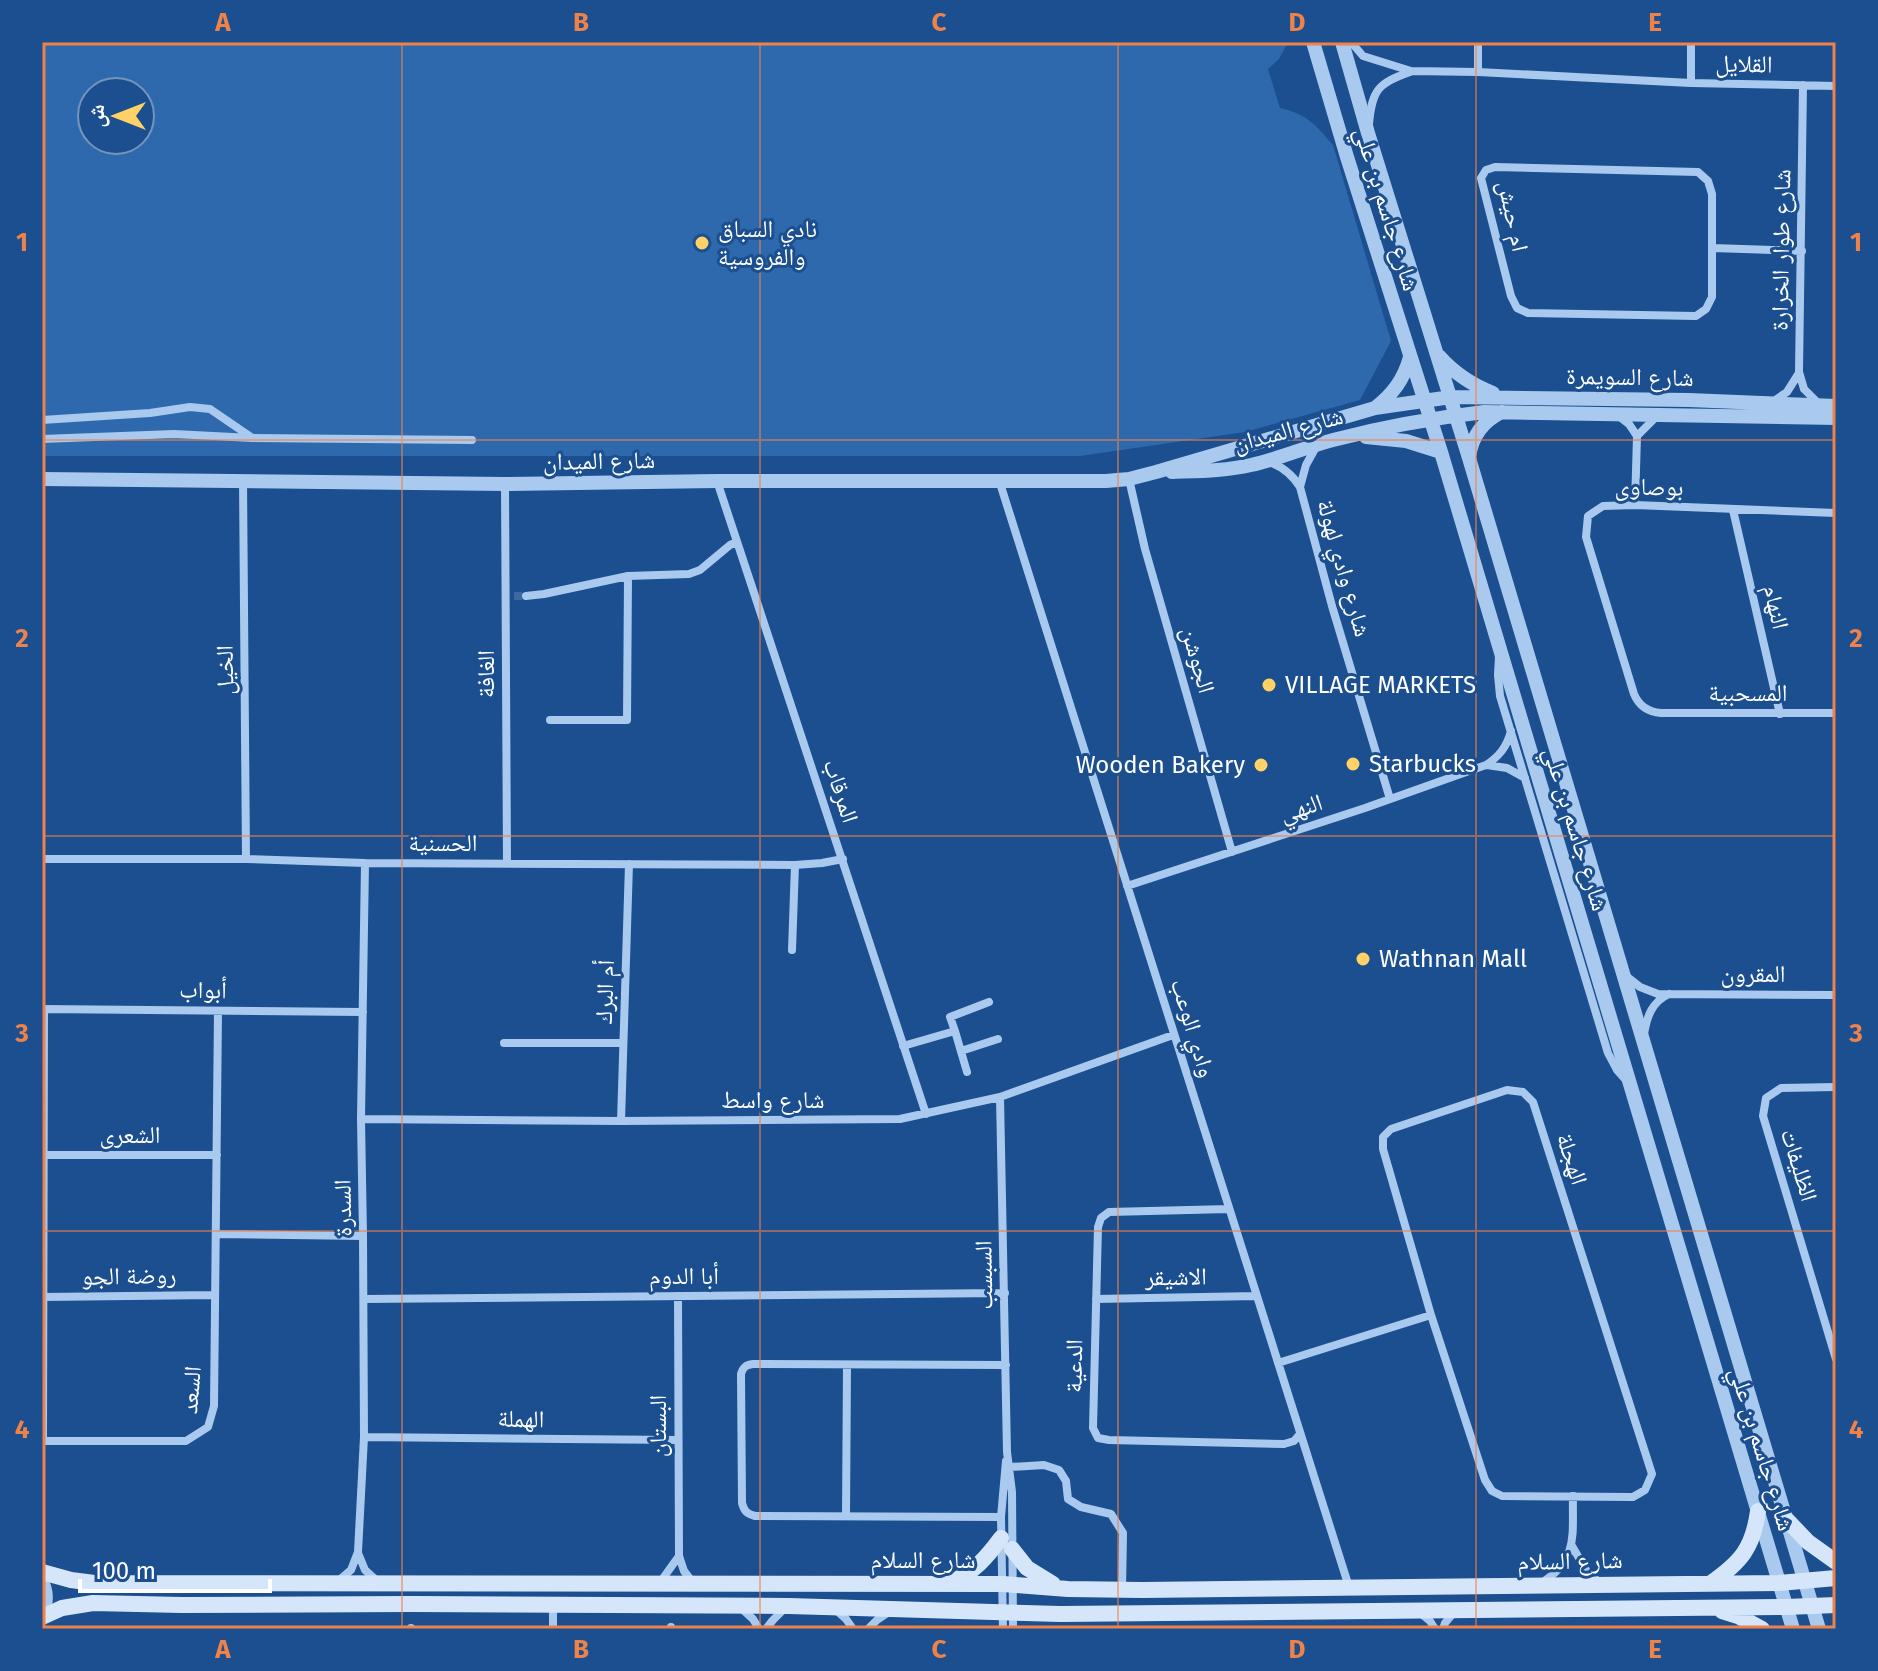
<svg xmlns="http://www.w3.org/2000/svg" width="1878" height="1671" font-family="'Fira Sans','Noto Naskh Arabic',sans-serif">
<rect width="100%" height="100%" fill="#1b4f8f"/>
<path fill="#2e69ad" fill-rule="evenodd" d="M 42,42 L 1288,42 L 1279,59 L 1268,69 L 1280,108 C 1307,114 1316,125 1333,145 L 1391,341 L 1360,400 L 1245,432 L 1080,456 L 42,456 ZM 92,92 L 140,92 L 140,140 L 92,140 Z"/>
<g fill="none" stroke-linecap="round" stroke-linejoin="round">
<path stroke="#3d69a0" stroke-width="8" stroke-dasharray="8 4" stroke-linecap="butt" d="M 514,596 L 526,596"/>
<path stroke="#a9c9ee" stroke-width="8" d="M 1351,42 L 1363,56 L 1411,71 L 1478,72 L 1691,83 L 1836,86
M 1478,42 L 1478,72
M 1691,42 L 1691,83
M 1803,85 L 1799,372 L 1804,389 L 1817,402
M 1369,124 C 1372,90 1378,83 1410,72
M 1495,167 L 1698,172 L 1708,181 L 1712,194 L 1712,297 L 1706,309 L 1696,316 L 1528,313 L 1517,308 L 1511,296 L 1481,178 L 1486,170 Z
M 1713,248 L 1802,251
M 1774,401 L 1787,392 L 1799,373
M 1620,417 L 1629,424 L 1637,436 L 1635,505
M 42,420 L 150,413 L 190,407 L 210,409 L 251,437
M 1637,436 L 1656,417
M 42,439 L 174,434 L 252,438 L 472,440
M 1267,461 C 1282,466 1292,474 1300,487 L 1332,606 L 1390,799
M 1129,479 L 1145,549 L 1232,852
M 243,480 L 246,859
M 999,480 L 1349,1587
M 717,481 L 926,1114
M 505,484 L 507,863
M 1300,487 L 1306,465 L 1316,447
M 1733,510 L 1780,714
M 1836,513 L 1635,505 L 1603,506 L 1588,516 L 1586,537 L 1634,694 C 1639,706 1648,712 1661,713 L 1836,713
M 526,596 L 544,594 L 628,576 L 689,574 L 700,570 L 730,545 L 737,542
M 1499,656 L 1498,675 L 1500,696 L 1608,1053 L 1617,1070 L 1626,1080
M 550,720 L 627,720 L 628,576
M 1487,765 L 1507,768 L 1525,778
M 42,859 L 246,859 L 365,863 L 795,865 L 822,863 L 843,859
M 1127,886 L 1365,808 L 1486,765 C 1500,756 1507,746 1511,731
M 792,950 L 795,865
M 1626,976 L 1640,987 L 1658,994 L 1836,995
M 42,1009 L 363,1012
M 955,1031 L 967,1072
M 1644,1034 C 1647,1016 1652,1002 1669,994
M 504,1043 L 623,1043
M 903,1046 L 955,1031 L 950,1017 L 989,1002
M 961,1051 L 998,1039
M 1836,1087 L 1781,1088 L 1766,1098 L 1763,1116 L 1836,1359
M 1507,1090 L 1523,1092 L 1533,1102 L 1652,1474 L 1645,1490 L 1633,1497 L 1502,1496 L 1492,1491 L 1485,1480 L 1431,1315 L 1383,1149 L 1383,1137 L 1391,1129 Z
M 1000,1097 L 1007,1452 L 1012,1492 L 1013,1629
M 361,1119 L 621,1121 L 900,1119 L 1000,1097 L 1173,1035
M 621,1121 L 629,864
M 43,1155 L 217,1155
M 1229,1209 L 1109,1212 L 1101,1218 L 1098,1227 L 1093,1428 L 1098,1438 L 1109,1440 L 1284,1444 L 1294,1441 L 1300,1434
M 216,1234 L 363,1236
M 678,1296 L 679,1556 L 684,1571 L 693,1583
M 43,1297 L 215,1295
M 364,1299 L 1005,1293
M 1096,1299 L 1256,1296
M 1278,1363 L 1431,1315
M 364,1437 L 678,1440
M 42,1441 L 186,1441 L 208,1427 L 214,1406 L 218,1011
M 43,1441 L 44,1009
M 1010,1467 L 1044,1465 L 1059,1470 L 1066,1481 L 1068,1499 L 1081,1507 L 1111,1514 L 1123,1533 L 1122,1590
M 846,1516 L 847,1365
M 1001,1517 L 755,1516 C 747,1514 744,1511 742,1503 L 741,1374 C 743,1367 746,1365 753,1364 L 1006,1365
M 1572,1546 L 1589,1575 L 1600,1582
M 358,1553 L 365,1570 L 377,1581
M 42,1575 C 50,1588 51,1601 45,1614
M 661,1581 L 679,1556
M 337,1582 L 351,1570 L 358,1552 L 364,1437 L 363,1236 L 361,1119 L 365,863
M 1543,1582 C 1579,1558 1572,1534 1573,1496
M 553,1605 L 553,1629
M 741,1608 L 753,1619 L 759,1629
M 835,1609 L 846,1619 L 853,1629
M 1419,1612 L 1430,1621 L 1435,1629
M 411,1628 L 411,1629
M 671,1629 L 671,1627
M 766,1629 L 773,1620 L 784,1609
M 868,1629 L 877,1620 L 889,1612
M 1003,1629 L 1001,1517 L 1006,1461
M 1443,1629 L 1445,1623 L 1456,1610"/>
<path stroke="#a9c9ee" stroke-width="14" d="M 1313,42 L 1347,157 L 1441,452 L 1793,1629
M 1342,42 L 1368,133 L 1469,458 L 1819,1629
M 1439,356 C 1454,373 1472,385 1493,393
M 1375,408 C 1393,394 1404,379 1410,357
M 1366,437 L 1406,441 L 1441,452
M 1469,457 C 1472,436 1483,421 1502,412
M 1172,472 C 1198,471 1225,471 1251,465 C 1279,459 1306,447 1333,440 C 1383,427 1433,418 1484,412 L 1836,418
M 42,479 L 505,484 L 717,481 L 1106,481 L 1129,479 L 1156,472 L 1375,408 L 1451,397 L 1689,400 L 1836,406"/>
<path stroke="#d6e6fa" stroke-width="16" d="M 1786,1519 L 1808,1542 L 1836,1562
M 1012,1549 L 1027,1568 L 1053,1584
M 42,1572 L 71,1580 L 94,1583 L 1003,1584 L 1068,1589 L 1142,1590 L 1779,1583 L 1836,1578
M 952,1582 C 974,1572 987,1557 1001,1538
M 1711,1583 C 1741,1562 1753,1548 1758,1511
M 1722,1611 L 1738,1616 L 1762,1629
M 42,1617 L 62,1608 L 93,1603 L 182,1605 L 411,1604 L 789,1606 L 1060,1614 L 1786,1607 L 1836,1605"/>
</g>
<path fill="none" stroke="#ee8249" stroke-width="2" stroke-opacity="0.55" d="M 402,42 L 402,1629M 760,42 L 760,1629M 1118,42 L 1118,1629M 1476,42 L 1476,1629M 42,440 L 1836,440M 42,836 L 1836,836M 42,1231 L 1836,1231"/>
<g fill="#ffd166" stroke="#1b4f8f" stroke-width="3">
<circle cx="702" cy="243" r="8"/>
<circle cx="1269" cy="685" r="8"/>
<circle cx="1353" cy="764" r="8"/>
<circle cx="1261" cy="765" r="8"/>
<circle cx="1363" cy="959" r="8"/>
</g>
<g text-anchor="middle" stroke-width="6" stroke-linejoin="round" paint-order="stroke">
<g font-size="24" fill="#fff" stroke="#1b4f8f">
<text transform="translate(1744 64) rotate(1)" y="8">القلايل</text>
<text transform="translate(1387 209) rotate(73)" y="8">شارع جاسم بن علي</text>
<text transform="translate(1513 216) rotate(78)" y="8">ام حيش</text>
<text transform="translate(1781 250) rotate(-89)" y="8">شارع طوار الخرارة</text>
<text transform="translate(1630 377) rotate(1)" y="8">شارع السويمرة</text>
<text transform="translate(1288 430) rotate(-15)" y="8">شارع الميدان</text>
<text transform="translate(599 461) rotate(-1)" y="8">شارع الميدان</text>
<text transform="translate(1649 487) rotate(1)" y="8">بوصاوى</text>
<text transform="translate(1344 568) rotate(74)" y="8">شارع وادي لهولة</text>
<text transform="translate(1776 607) rotate(77)" y="8">النهام</text>
<text transform="translate(1198 660) rotate(74)" y="8">الجوشن</text>
<text transform="translate(225 670) rotate(-91)" y="8">الخيل</text>
<text transform="translate(486 674) rotate(-90)" y="8">الغافة</text>
<text x="1748" y="701">المسحبية</text>
<text transform="translate(841 791) rotate(72)" y="8">المرقاب</text>
<text transform="translate(1301 808) rotate(-18)" y="8">النهي</text>
<text transform="translate(1576 829) rotate(73)" y="8">شارع جاسم بن علي</text>
<text x="443" y="851">الحسنية</text>
<text x="1753" y="982">المقرون</text>
<text transform="translate(203 990) rotate(1)" y="8">أبواب</text>
<text transform="translate(605 992) rotate(-88)" y="8">أم البرك</text>
<text transform="translate(1193 1028) rotate(73)" y="8">وادي الوعب</text>
<text x="773" y="1108">شارع واسط</text>
<text x="130" y="1143">الشعرى</text>
<text transform="translate(1572 1159) rotate(72)" y="8">الهجلة</text>
<text transform="translate(1799 1165) rotate(73)" y="8">الظليفات</text>
<text transform="translate(343 1208) rotate(-91)" y="8">السدرة</text>
<text transform="translate(984 1275) rotate(-91)" y="8">السبسب</text>
<text transform="translate(129 1276) rotate(-1)" y="8">روضة الجو</text>
<text x="684" y="1284">أبا الدوم</text>
<text transform="translate(1176 1277) rotate(-1)" y="8">الاشيقر</text>
<text transform="translate(1074 1366) rotate(-89)" y="8">الدعية</text>
<text transform="translate(191 1390) rotate(-85)" y="8">السعد</text>
<text transform="translate(521 1419) rotate(1)" y="8">الهملة</text>
<text transform="translate(658 1426) rotate(-90)" y="8">البستان</text>
<text transform="translate(1762 1449) rotate(73)" y="8">شارع جاسم بن علي</text>
<text x="923" y="1568">شارع السلام</text>
<text transform="translate(1570 1561) rotate(-1)" y="8">شارع السلام</text>
</g>
<g font-size="24" fill="#fff" stroke="#1b4f8f" text-anchor="start">
<text x="718" y="237">نادي السباق<tspan x="718" dy="28">والفروسية</tspan></text>
<text x="1285" y="693">VILLAGE MARKETS</text>
<text x="1369" y="772">Starbucks</text>
<text x="1245" y="773" text-anchor="end">Wooden Bakery</text>
<text x="1379" y="967">Wathnan Mall</text>
</g>
</g>
<rect width="1878" height="1671" fill="none" stroke="#1b4f8f" stroke-width="88"/>
<g transform="translate(116 116) rotate(270)"><circle r="38" fill="#1b4f8f" stroke="#7695bc" stroke-width="2"/>
<path d="M0-6L14 30L0 20L-14 30Z" fill="#ffd166"/>
<text y="-12" font-size="22" font-weight="bold" text-anchor="middle" fill="#ffffff">ش</text>
</g>
<path d="M80 1579v12h190v-12" fill="none" stroke="#ffffff" stroke-width="4"/>
<text x="92" y="1579" font-size="24" fill="#ffffff" stroke="#1b4f8f" stroke-width="6" paint-order="stroke">100 m</text>
<rect x="44" y="44" width="1790" height="1583" fill="none" stroke="#ee8249" stroke-width="3"/>
<g font-size="26" text-anchor="middle" font-weight="bold" fill="#ee8249">
<text x="223" y="31">A</text>
<text x="581" y="31">B</text>
<text x="939" y="31">C</text>
<text x="1297" y="31">D</text>
<text x="1655" y="31">E</text>
<text x="22" y="251">1</text>
<text x="1856" y="251">1</text>
<text x="22" y="647">2</text>
<text x="1856" y="647">2</text>
<text x="22" y="1042">3</text>
<text x="1856" y="1042">3</text>
<text x="22" y="1438">4</text>
<text x="1856" y="1438">4</text>
<text x="223" y="1658">A</text>
<text x="581" y="1658">B</text>
<text x="939" y="1658">C</text>
<text x="1297" y="1658">D</text>
<text x="1655" y="1658">E</text>
</g>
</svg>
